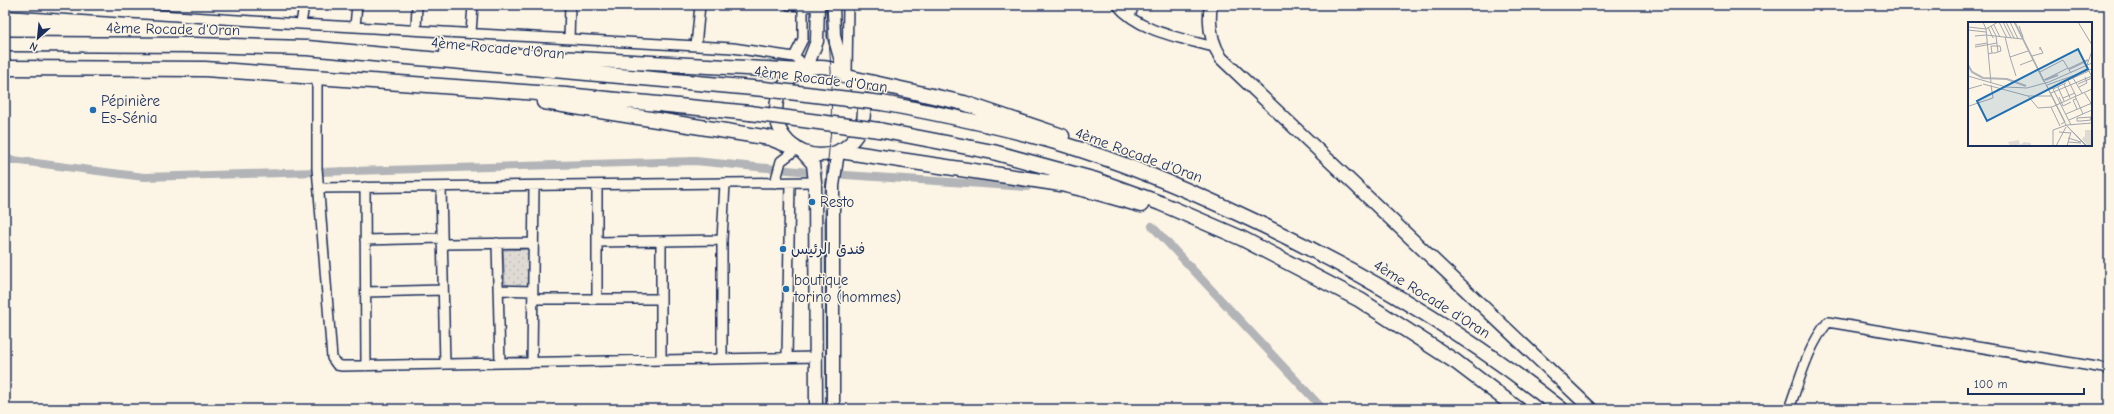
<svg xmlns="http://www.w3.org/2000/svg" width="2114" height="414" font-family="'Comic Neue','Playpen Sans Arabic',sans-serif">
<defs>
<pattern id="garden-dots" width="8" height="8" patternUnits="userSpaceOnUse"><rect width="8" height="8" fill="#dfdbd4"/><path d="M2 2h.1M6 6h.1" fill="none" stroke="#bfbcb8" stroke-width="1.8" stroke-linecap="round"/></pattern>
</defs>
<rect width="100%" height="100%" fill="#fcf5e5"/>
<filter id="ink" filterUnits="userSpaceOnUse"><feTurbulence type="fractalNoise" baseFrequency=".025" numOctaves="2"/><feDisplacementMap in="SourceGraphic" scale="8" xChannelSelector="R" yChannelSelector="G"/><feConvolveMatrix kernelMatrix="1 2 1 2 8 2 1 2 1" color-interpolation-filters="sRGB"/></filter>
<g filter="url(#ink)">
<path fill="url(#garden-dots)" stroke="#7d8599" d="M 529,249 L 529,287 L 505,286 L 503,250 Z"/>
<g fill="none" stroke-linecap="round" stroke-linejoin="round">
<path stroke="#b2b4b8" stroke-width="8" d="M 5,159 L 144,177 L 695,161 L 819,173
M 830,174 L 1027,187
M 1152,226 L 1323,409"/>
<defs>
<path id="minor" d="M 5,5 L 301,24 L 733,48 L 794,57 L 799,60 L 805,70
M 789,5 L 818,7
M 1117,5 C 1139,32 1182,38 1214,47
M 1130,16 L 1134,5
M 301,24 L 304,5
M 355,26 L 357,5
M 416,30 L 417,5
M 471,33 L 473,5
M 569,39 L 570,5
M 696,46 L 700,5
M 794,57 L 803,39 L 803,5
M 847,74 L 848,5
M 317,78 L 317,168 L 332,358 L 337,365 L 342,366 L 817,357
M 775,183 L 781,161 L 797,149
M 597,185 L 597,299
M 365,187 L 366,366
M 441,187 L 445,364
M 319,188 L 815,182
M 365,240 L 442,238
M 597,242 L 722,240
M 497,243 L 500,363
M 442,244 L 533,243
M 498,290 L 533,291
M 366,292 L 443,290
M 533,299 L 661,299
M 787,358 L 790,183
M 722,359 L 722,240 L 725,183
M 661,360 L 661,241
M 532,363 L 534,186
M 1789,409 C 1800,379 1808,346 1828,322 L 2109,369"/>
<path id="major" d="M 833,5 L 834,36 L 845,75
M 1211,5 C 1208,23 1211,42 1221,58 L 1591,409
M776 111a44 44 0 1 1 88 0a44 44 0 1 1-88 0Z
M 806,69 L 817,41 L 818,5
M 802,152 L 813,164 L 815,182 L 816,409
M 833,409 L 833,186 L 838,152"/>
<path id="highway" d="M 5,44 L 196,45 L 307,48 L 764,89
M 447,52 L 802,71
M 5,68 L 205,69 L 566,95 L 750,113
M 847,77 L 964,103 L 1062,136
M 544,102 L 770,138 L 795,148
M 882,103 C 941,114 1001,126 1059,143 C 1126,163 1189,190 1252,220 C 1362,272 1466,333 1561,409
M 879,130 L 993,152 L 1096,180 L 1160,203 L 1241,238 L 1360,300 L 1456,362 L 1518,409
M 840,151 L 1061,184 L 1095,192 L 1141,205"/>
</defs>
<use href="#minor" stroke="#1b2f5e" stroke-width="12"/>
<use href="#major" stroke="#1b2f5e" stroke-width="15"/>
<use href="#highway" stroke="#1b2f5e" stroke-width="17"/>
<use href="#minor" stroke="#fcf5e5" stroke-width="9"/>
<use href="#major" stroke="#fcf5e5" stroke-width="12"/>
<use href="#highway" stroke="#fcf5e5" stroke-width="14"/>
<path stroke="#1b2f5e" stroke-width="1" d="M 826,409 L 825,192 L 831,128 L 832,87 L 827,5"/>
<defs>
<path id="highway-bridge" d="M 764,89 L 882,103
M 750,113 L 879,130"/>
</defs>
<use href="#highway-bridge" stroke="#1b2f5e" stroke-width="17" stroke-linecap="butt"/>
<use href="#highway-bridge" stroke="#fcf5e5" stroke-width="14"/>
</g>
</g>
<g fill="#1f6fb2" stroke="#fcf5e5" stroke-width="1.5">
<circle cx="93" cy="110" r="4"/>
<circle cx="812" cy="202" r="4"/>
<circle cx="783" cy="249" r="4"/>
<circle cx="786" cy="289" r="4"/>
</g>
<g text-anchor="middle" stroke-width="3" stroke-linejoin="round" paint-order="stroke">
<g font-size="15" fill="#1b2f5e" stroke="#fcf5e5">
<text transform="translate(173 29) rotate(1)" y="5">4ème Rocade d'Oran</text>
<text transform="translate(498 48) rotate(5)" y="5">4ème Rocade d'Oran</text>
<text transform="translate(821 79) rotate(7)" y="5">4ème Rocade d'Oran</text>
<text transform="translate(1139 155) rotate(20)" y="5">4ème Rocade d'Oran</text>
<text transform="translate(1432 299) rotate(32)" y="5">4ème Rocade d'Oran</text>
</g>
<g font-size="15" fill="#1b2f5e" stroke="#fcf5e5" text-anchor="start">
<text x="101" y="106">Pépinière<tspan x="101" dy="17">Es-Sénia</tspan></text>
<text x="820" y="207">Resto</text>
<text x="791" y="254">فندق الرئيس</text>
<text x="794" y="285">boutique<tspan x="794" dy="17">torino (hommes)</tspan></text>
</g>
</g>
<g transform="translate(1968 22)">
<rect width="124" height="124" fill="#fcf5e5"/>
<path d="M 117,108 L 124,108 L 124,124 L 120,124 L 114,117 L 116,114 L 117,116 ZM 51,118 L 52,123 L 56,120 L 63,121 L 63,124 L 42,124 L 40,120 Z" fill="#dfdbd4"/>
<path fill="none" stroke="#b2b4b8" stroke-width="2" d="M 0,43 L 4,50 L 15,56 L 39,57 L 58,64M 101,47 L 120,38M 77,58 L 90,53"/>
<path fill="none" stroke="#a2a6af" stroke-width="1" d="M 15,0 L 18,7 L 23,61M 31,0 L 39,16M 35,0 L 43,16M 38,0 L 46,16M 42,0 L 50,17M 46,0 L 76,60M 47,0 L 98,103 L 118,124M 110,0 L 124,23M 26,3 L 32,15M 23,4 L 28,14 L 30,30M 0,5 L 18,7M 20,5 L 25,16M 18,7 L 30,0M 0,8 L 18,10M 7,14 L 18,13 L 54,17 L 55,15 L 51,4M 37,15 L 42,35 L 60,29M 7,23 L 19,21M 7,25 L 29,21M 20,32 L 24,31 L 27,31 L 33,29 L 32,24 L 23,24 L 24,31M 64,34 L 75,31 L 72,25 L 72,28M 42,35 L 48,54M 52,43 L 65,38M 119,43 L 124,29M 72,50 L 95,38 L 103,51M 0,54 L 38,65 L 59,66 L 81,60 L 124,41M 105,56 L 114,71M 76,58 L 100,46M 100,58 L 108,74M 15,62 L 60,74 L 70,86 L 84,85 L 124,67M 96,62 L 102,76M 110,62 L 124,56M 79,63 L 124,47M 79,64 L 97,100 L 93,102M 84,65 L 103,103M 90,65 L 96,79M 111,65 L 119,61 L 117,55M 0,67 L 14,63M 80,67 L 121,49 L 124,55M 85,67 L 98,61M 116,70 L 123,81 L 124,89M 83,71 L 124,54M 60,74 L 83,74M 107,74 L 115,92M 91,75 L 95,84 L 103,80M 95,76 L 107,71M 108,77 L 105,78 L 109,87M 1,84 L 25,76 L 23,63M 83,85 L 92,104M 98,92 L 124,81M 109,96 L 109,99 L 113,99 L 123,98 L 122,95M 109,96 L 124,95M 101,98 L 124,88M 99,103 L 124,101M 99,104 L 119,124M 91,110 L 103,111M 100,116 L 113,120M 100,120 L 113,121M 85,124 L 85,108 L 99,103M 88,124 L 98,105M 99,124 L 103,110"/>
<path fill="#1f6fb2" fill-opacity="0.15" stroke="#1f6fb2" stroke-width="2" d="M 110,27 L 120,47 L 19,99 L 9,79 Z"/>
<rect width="124" height="124" fill="none" stroke="#1b2f5e" stroke-width="2"/>
</g>
<rect width="2114" height="414" fill="none" stroke="#fcf5e5" stroke-width="20"/>
<rect x="10" y="10" width="2094" height="394" fill="none" stroke="#1b2f5e" stroke-width="1.5" filter="url(#ink)"/>
<g transform="translate(38 38) rotate(207)" stroke="#fcf5e5" stroke-width="3" paint-order="stroke">
<path d="M0-3L7 15L0 10L-7 15Z" fill="#1b2f5e"/>
<text y="-6" font-size="11" font-weight="bold" text-anchor="middle" fill="#1b2f5e">N</text>
</g>
<path d="M1968 388v6h116v-6" fill="none" stroke="#1b2f5e" stroke-width="2"/>
<text x="1974" y="388" font-size="12" fill="#1b2f5e" stroke="#fcf5e5" stroke-width="3" paint-order="stroke">100 m</text>
</svg>
